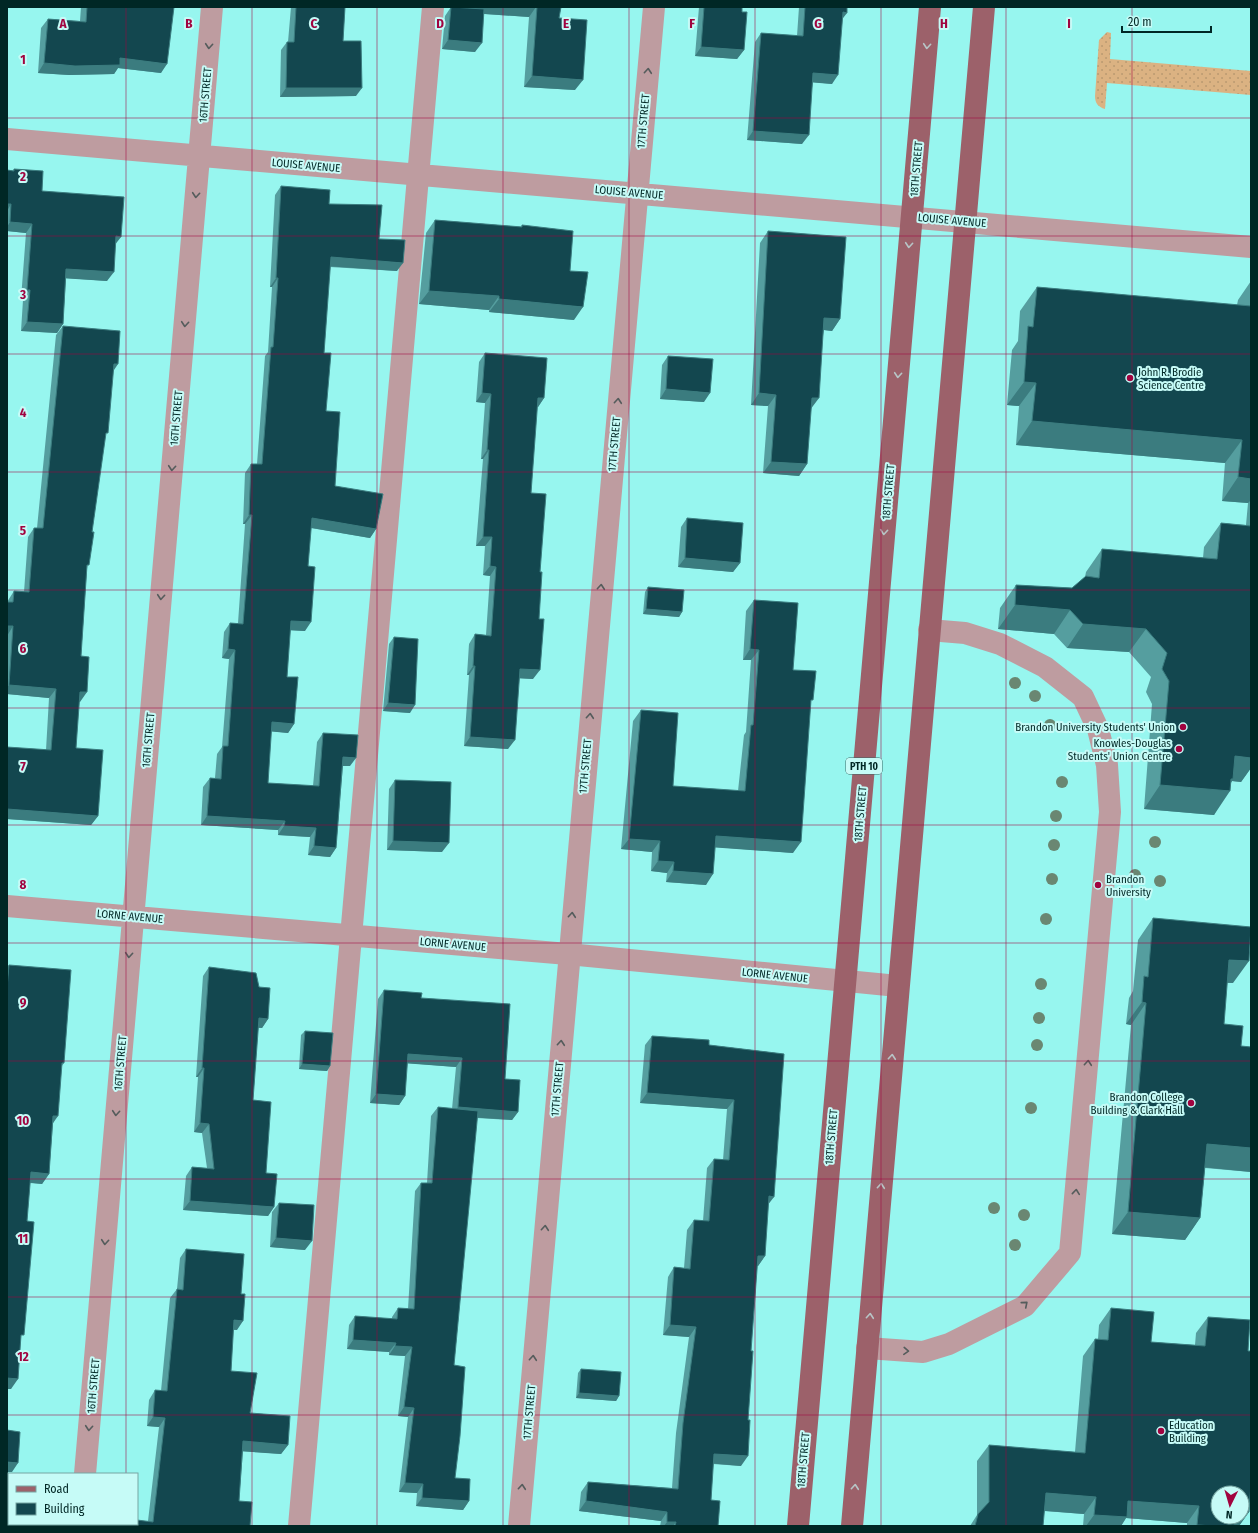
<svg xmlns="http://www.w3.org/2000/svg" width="1258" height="1533" font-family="'Fira Sans Condensed',sans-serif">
<defs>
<pattern id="grass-dots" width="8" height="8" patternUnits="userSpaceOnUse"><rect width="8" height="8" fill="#dbb282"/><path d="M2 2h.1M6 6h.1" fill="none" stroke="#ba9970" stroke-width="1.8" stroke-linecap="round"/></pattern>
</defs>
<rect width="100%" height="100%" fill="#97f6ef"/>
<path fill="url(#grass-dots)" d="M 1107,32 L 1111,33 L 1110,59 L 1251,71 L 1251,95 L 1107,83 L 1105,109 C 1098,107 1095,103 1095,96 L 1099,40 Z"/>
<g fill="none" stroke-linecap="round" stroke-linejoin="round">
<path stroke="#be9ca0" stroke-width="22" d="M 7,139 L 1251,247
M 7,906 L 568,954 L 898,986
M 867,1348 L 923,1352 L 949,1344 L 1025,1306 L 1070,1253 L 1110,812 L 1107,765 L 1098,729 L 1083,697 L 1045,667 L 1000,644 L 965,633 L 929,630
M 85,1474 L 212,7
M 81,1526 L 81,1524
M 299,1526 L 433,7
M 519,1526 L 654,7"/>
<path stroke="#9c616a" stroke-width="22" d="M 798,1526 L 930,7
M 852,1526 L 984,7"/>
</g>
<g fill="#6a8772">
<circle cx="1015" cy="683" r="6"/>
<circle cx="1035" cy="696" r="6"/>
<circle cx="1050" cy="725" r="6"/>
<circle cx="1062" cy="782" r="6"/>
<circle cx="1056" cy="816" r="6"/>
<circle cx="1155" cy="842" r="6"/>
<circle cx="1054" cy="845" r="6"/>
<circle cx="1135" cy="875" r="6"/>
<circle cx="1052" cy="879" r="6"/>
<circle cx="1160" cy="881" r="6"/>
<circle cx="1046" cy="919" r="6"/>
<circle cx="1041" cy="984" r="6"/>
<circle cx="1039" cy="1018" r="6"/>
<circle cx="1037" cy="1045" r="6"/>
<circle cx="1031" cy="1108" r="6"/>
<circle cx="994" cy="1208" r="6"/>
<circle cx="1024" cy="1215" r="6"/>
<circle cx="1015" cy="1245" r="6"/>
</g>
<path fill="#559e9f" d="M 81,7 L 174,7 L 161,73 L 118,68 L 114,74 L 69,75 L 38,73 L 41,28 L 48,19 L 80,21 Z
M 291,7 L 345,7 L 343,41 L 356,96 L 280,97 L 281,50 L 287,42 L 288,42 Z
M 451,7 L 458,8 L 459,7 L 561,7 L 559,18 L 575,90 L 524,87 L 529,17 L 484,14 L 475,52 L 442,49 L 445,16 Z
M 699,7 L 742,7 L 742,12 L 744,50 L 737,59 L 695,56 Z
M 799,7 L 847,7 L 842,19 L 832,84 L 813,82 L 802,144 L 747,140 L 755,42 L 761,33 L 797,36 Z
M 14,169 L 42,191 L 116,244 L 107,281 L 66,278 L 63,324 L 57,333 L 21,331 L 23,300 L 21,299 L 26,233 L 7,231 L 7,170 L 13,171 Z
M 281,186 L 329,204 L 379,239 L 397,271 L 330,267 L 324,353 L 326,411 L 335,486 L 376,529 L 370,538 L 311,528 L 308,566 L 305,631 L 290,630 L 287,677 L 294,724 L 288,733 L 271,731 L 268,783 L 313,786 L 317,742 L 323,733 L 350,766 L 343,766 L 336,848 L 330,857 L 308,855 L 310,837 L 278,835 L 278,830 L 201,825 L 203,787 L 210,778 L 215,778 L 217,754 L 222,747 L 229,659 L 222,658 L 224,632 L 230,623 L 238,623 L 245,524 L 243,524 L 245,473 L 251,464 L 257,464 L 265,356 L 268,352 L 272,287 L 270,287 L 275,195 Z
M 435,220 L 521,227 L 522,225 L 570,271 L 574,320 L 489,312 L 489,310 L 419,304 L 426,233 Z
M 768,231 L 840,319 L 832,331 L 824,330 L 811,408 L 807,464 L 799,476 L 763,473 L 768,406 L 751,405 L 760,243 Z
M 1251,281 L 1251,768 L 1241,782 L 1232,781 L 1214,815 L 1144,809 L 1152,704 L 1146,692 L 1151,677 L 1129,652 L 1067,648 L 1054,634 L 998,629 L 1000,608 L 1016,585 L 1072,588 L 1085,577 L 1086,572 L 1102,549 L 1203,558 L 1204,547 L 1221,523 L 1246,525 L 1248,503 L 1222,501 L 1225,463 L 1016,445 L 1019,406 L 1007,405 L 1012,350 L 1018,341 L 1020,311 L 1037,287 L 1237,305 L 1238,300 Z
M 63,326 L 113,371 L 105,437 L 87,569 L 81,656 L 80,702 L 79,701 L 76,748 L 98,816 L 91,825 L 7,819 L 7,747 L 46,750 L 49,698 L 7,694 L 7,602 L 14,591 L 24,592 L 28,537 L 34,528 L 37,528 L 56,335 Z
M 485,353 L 544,398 L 538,407 L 537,407 L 531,493 L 540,572 L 533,679 L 519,678 L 508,749 L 464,746 L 469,675 L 467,675 L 469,644 L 475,634 L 486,635 L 490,576 L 483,575 L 485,546 L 476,546 L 483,459 L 481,459 L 485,403 L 476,402 L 479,362 Z
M 668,356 L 704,402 L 660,399 L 662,365 Z
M 687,518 L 740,563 L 733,572 L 678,567 L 681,527 Z
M 648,587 L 682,612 L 679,617 L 643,614 L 645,592 Z
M 754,600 L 793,670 L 811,704 L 793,853 L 715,847 L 706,885 L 666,882 L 667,873 L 651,871 L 652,852 L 621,849 L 633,721 L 641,710 L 673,786 L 738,791 L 744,735 L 746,732 L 751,660 L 743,660 L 746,611 Z
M 394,637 L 410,713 L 383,711 L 389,644 Z
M 395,780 L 442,852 L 387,850 L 389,789 Z
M 1153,918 L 1233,983 L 1227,983 L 1224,1024 L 1241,1046 L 1251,1047 L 1251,1172 L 1205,1168 L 1200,1218 L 1185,1240 L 1112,1234 L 1131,1025 L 1126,1024 L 1129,998 L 1133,991 L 1138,940 Z
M 9,965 L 64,1063 L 61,1067 L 53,1124 L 49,1174 L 42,1184 L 30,1183 L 27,1221 L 21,1339 L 11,1389 L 7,1389 L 7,968 Z
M 209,967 L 259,987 L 268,1019 L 262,1028 L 258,1028 L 253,1100 L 266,1173 L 274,1207 L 268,1216 L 183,1210 L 186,1176 L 192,1167 L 207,1168 L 202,1133 L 194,1132 L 198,1077 L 196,1077 L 203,976 Z
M 384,990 L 421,998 L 505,1079 L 518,1112 L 512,1120 L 477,1118 L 454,1365 L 455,1478 L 469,1501 L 463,1510 L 416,1506 L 417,1493 L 399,1492 L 408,1417 L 398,1416 L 405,1356 L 389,1355 L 389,1352 L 347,1349 L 349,1325 L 355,1316 L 392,1319 L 392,1317 L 398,1308 L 408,1309 L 415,1191 L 421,1183 L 427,1183 L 431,1116 L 438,1107 L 452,1109 L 456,1067 L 407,1063 L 405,1096 L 399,1105 L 370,1103 L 378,999 Z
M 305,1031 L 330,1066 L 327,1071 L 299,1069 L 301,1035 Z
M 652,1036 L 709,1045 L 784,1054 L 768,1204 L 765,1256 L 758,1266 L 757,1266 L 741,1466 L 713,1464 L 711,1500 L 718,1526 L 660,1526 L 661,1521 L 579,1511 L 581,1492 L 588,1482 L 672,1488 L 676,1433 L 689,1337 L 663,1335 L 668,1277 L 674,1267 L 684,1268 L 687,1230 L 694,1220 L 703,1221 L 707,1168 L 714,1159 L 723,1160 L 727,1109 L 640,1103 L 645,1045 Z
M 279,1203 L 305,1250 L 270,1247 L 272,1212 Z
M 186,1249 L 237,1330 L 233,1330 L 231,1371 L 250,1413 L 288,1445 L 281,1454 L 243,1451 L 239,1501 L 250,1526 L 126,1526 L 127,1524 L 137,1524 L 148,1521 L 159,1427 L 147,1426 L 149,1400 L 155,1390 L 161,1391 L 170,1298 L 177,1289 L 180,1258 Z
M 1111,1308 L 1151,1342 L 1195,1345 L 1196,1333 L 1208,1317 L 1248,1351 L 1249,1512 L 1239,1526 L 1187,1526 L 1187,1523 L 1126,1518 L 1121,1526 L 1083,1526 L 1084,1514 L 1044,1511 L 1043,1526 L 970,1526 L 977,1515 L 977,1461 L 989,1445 L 1075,1452 L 1083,1356 L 1095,1339 L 1098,1339 L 1099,1325 Z
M 581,1369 L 619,1396 L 616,1401 L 576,1398 L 578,1373 Z"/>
<path fill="#3b7c7f" d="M 462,7 L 536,7 L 529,17 L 458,12 Z
M 843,12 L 847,13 L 840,22 Z
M 448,40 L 482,43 L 475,52 L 442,49 Z
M 701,47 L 744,50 L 737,59 L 695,56 Z
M 120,58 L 167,64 L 161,73 L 118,68 L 114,74 L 69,75 L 38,73 L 44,63 Z
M 813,73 L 838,75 L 832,84 L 807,82 Z
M 532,76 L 583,80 L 575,90 L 524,87 Z
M 286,88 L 362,88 L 356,96 L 280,97 Z
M 753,131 L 809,135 L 802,144 L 747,140 Z
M 7,204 L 11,204 L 7,211 Z
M 10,222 L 32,224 L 26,233 L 7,231 L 7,227 Z
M 116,236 L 121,237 L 114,246 Z
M 331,257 L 403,263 L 397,271 L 325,266 Z
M 66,269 L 114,272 L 107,281 L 60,278 Z
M 276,278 L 278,278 L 272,287 L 270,287 Z
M 27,290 L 30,290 L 23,300 L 21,299 Z
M 429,291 L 499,296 L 489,310 L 419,304 Z
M 499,299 L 583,307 L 574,320 L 489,312 Z
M 824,318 L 840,319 L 832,331 L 816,329 Z
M 27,322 L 63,324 L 57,333 L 21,331 Z
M 114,364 L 118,364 L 112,373 Z
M 1024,382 L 1036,383 L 1019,406 L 1007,405 Z
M 666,389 L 710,393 L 704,402 L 660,399 Z
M 482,393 L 491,394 L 485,403 L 476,402 Z
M 759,393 L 776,395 L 768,406 L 751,405 Z
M 538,398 L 544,398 L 538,407 L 531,407 Z
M 812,398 L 819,398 L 810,410 Z
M 1032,421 L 1242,440 L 1225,463 L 1016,445 Z
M 487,450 L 489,450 L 483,459 L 481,459 Z
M 771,462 L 807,464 L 799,476 L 763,473 Z
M 1238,477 L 1251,479 L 1251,500 L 1248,503 L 1222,501 Z
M 249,515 L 252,515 L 245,524 L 243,524 Z
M 312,518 L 376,529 L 370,538 L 306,527 Z
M 483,537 L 492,537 L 485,546 L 476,546 Z
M 685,558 L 740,563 L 733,572 L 678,567 Z
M 490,566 L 496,567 L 490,576 L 483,575 Z
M 1015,605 L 1070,610 L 1054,634 L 998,629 Z
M 646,609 L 682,612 L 679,617 L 643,614 Z
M 291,621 L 311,622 L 305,631 L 285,630 Z
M 1083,624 L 1146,629 L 1129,652 L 1067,648 Z
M 7,626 L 13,626 L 7,636 Z
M 228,649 L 235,650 L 229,659 L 222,658 Z
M 750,649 L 759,650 L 751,660 L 743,660 Z
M 473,666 L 475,666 L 469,675 L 467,675 Z
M 520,669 L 540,670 L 533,679 L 513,678 Z
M 9,685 L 56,689 L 49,698 L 7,694 L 7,687 Z
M 80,692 L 87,692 L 80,702 L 74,701 Z
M 388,703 L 415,705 L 410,713 L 383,711 Z
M 272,722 L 294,724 L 288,733 L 266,731 Z
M 470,737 L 515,740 L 508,749 L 464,746 Z
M 1235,756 L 1251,758 L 1251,768 L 1241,782 L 1232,781 L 1225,791 L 1230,791 L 1214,815 L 1144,809 L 1160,785 Z
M 343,757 L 356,758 L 350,766 L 337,766 Z
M 7,809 L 98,816 L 91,825 L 7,819 Z
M 207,816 L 285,821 L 278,830 L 201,825 Z
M 284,826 L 316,828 L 310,837 L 278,835 Z
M 716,836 L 801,842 L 793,853 L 709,847 Z
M 629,839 L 660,841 L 652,852 L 621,849 Z
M 393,841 L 449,843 L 442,852 L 387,850 Z
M 314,846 L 336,848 L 330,857 L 308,855 Z
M 658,861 L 674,862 L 667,873 L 651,871 Z
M 673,871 L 713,874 L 706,885 L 666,882 Z
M 1229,960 L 1249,961 L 1233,983 L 1214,982 Z
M 1142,1002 L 1146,1003 L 1131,1025 L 1126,1024 Z
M 259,1018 L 268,1019 L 262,1028 L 253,1027 Z
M 408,1054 L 462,1058 L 456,1067 L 402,1063 Z
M 302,1064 L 330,1066 L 327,1071 L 299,1069 Z
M 202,1068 L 204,1068 L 198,1077 L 196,1077 Z
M 647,1093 L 734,1100 L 727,1109 L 640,1103 Z
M 376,1094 L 405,1096 L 399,1105 L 370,1103 Z
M 458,1107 L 518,1112 L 512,1120 L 452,1116 Z
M 53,1116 L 58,1116 L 51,1126 Z
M 200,1123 L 209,1124 L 202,1133 L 194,1132 Z
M 1207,1144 L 1251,1148 L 1251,1172 L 1191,1166 Z
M 31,1172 L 49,1174 L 42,1184 L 24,1182 Z
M 769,1196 L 774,1197 L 767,1206 Z
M 190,1201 L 274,1207 L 268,1216 L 183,1210 Z
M 1128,1212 L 1200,1218 L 1185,1240 L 1112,1234 Z
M 276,1238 L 312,1241 L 305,1250 L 270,1247 Z
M 758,1256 L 765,1256 L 758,1266 L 751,1266 Z
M 234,1320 L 243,1321 L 237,1330 L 228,1329 Z
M 670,1325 L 696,1327 L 689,1337 L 663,1335 Z
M 353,1340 L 396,1343 L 389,1352 L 347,1349 Z
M 395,1346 L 412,1347 L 405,1356 L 389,1355 Z
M 7,1378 L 18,1379 L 11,1389 L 7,1389 Z
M 579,1393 L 619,1396 L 616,1401 L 576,1398 Z
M 404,1407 L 414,1408 L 408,1417 L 398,1416 Z
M 153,1417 L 165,1418 L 159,1427 L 147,1426 Z
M 243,1441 L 288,1445 L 281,1454 L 237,1451 Z
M 714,1454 L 748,1456 L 741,1466 L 707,1463 Z
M 7,1462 L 18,1463 L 12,1472 L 7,1472 Z
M 405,1483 L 423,1484 L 417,1493 L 399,1492 Z
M 1046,1493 L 1096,1497 L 1084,1514 L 1034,1510 Z
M 422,1498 L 469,1501 L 463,1510 L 416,1506 Z
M 586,1501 L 667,1512 L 661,1521 L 579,1511 Z
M 1128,1501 L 1199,1506 L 1187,1523 L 1126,1518 L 1121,1526 L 1086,1526 L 1094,1515 Z
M 1242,1512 L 1249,1512 L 1239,1526 L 1225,1526 L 1231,1517 L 1242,1517 Z
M 667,1522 L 676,1522 L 673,1526 L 664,1526 Z
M 1197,1525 L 1214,1526 L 1196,1526 Z"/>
<path fill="#13474f" stroke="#3b7c7f" d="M 87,7 L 174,7 L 167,64 L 120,58 L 120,65 L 75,66 L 44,63 L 48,19 L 86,22 Z
M 296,7 L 345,7 L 343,41 L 361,41 L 362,88 L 286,88 L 287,42 L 294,42 Z
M 451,7 L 484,9 L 482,43 L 448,40 Z
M 537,7 L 561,7 L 559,18 L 587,20 L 583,80 L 532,76 Z
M 704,7 L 742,7 L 742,12 L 747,12 L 744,50 L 701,47 Z
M 805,7 L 847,7 L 847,13 L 843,12 L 838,75 L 813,73 L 809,135 L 753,131 L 761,33 L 803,36 Z
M 14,169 L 43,171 L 42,191 L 124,197 L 121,237 L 116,236 L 114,272 L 66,269 L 63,324 L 27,322 L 30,290 L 27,290 L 32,224 L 10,222 L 11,204 L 7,204 L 7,170 L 14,171 Z
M 281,186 L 330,190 L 329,204 L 382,205 L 379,239 L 405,240 L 403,263 L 331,257 L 324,353 L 331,353 L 326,411 L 340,412 L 335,486 L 383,494 L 376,529 L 312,518 L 308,566 L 315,567 L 311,622 L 291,621 L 287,677 L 298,677 L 294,724 L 272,722 L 268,783 L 319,786 L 323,733 L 358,735 L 356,758 L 343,757 L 336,848 L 314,846 L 316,828 L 284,826 L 285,821 L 207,816 L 210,778 L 221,779 L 223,746 L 228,746 L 235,650 L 228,649 L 230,623 L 243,624 L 252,515 L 249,515 L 251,464 L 262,464 L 271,347 L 273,347 L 278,278 L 276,278 Z
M 435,220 L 522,227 L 522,225 L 573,231 L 570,271 L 588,272 L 583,307 L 499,299 L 499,296 L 429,291 Z
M 768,231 L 846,237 L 840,319 L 824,318 L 819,398 L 812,398 L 807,464 L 771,462 L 776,395 L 759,393 Z
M 1037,287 L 1251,306 L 1251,479 L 1238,477 L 1242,440 L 1032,421 L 1036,383 L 1024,382 L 1028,326 L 1033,327 Z
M 63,326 L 120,331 L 118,364 L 114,364 L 108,433 L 106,433 L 92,532 L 94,532 L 89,565 L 87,565 L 81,656 L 89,657 L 87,692 L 80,692 L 76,748 L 103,750 L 98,816 L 7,809 L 7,747 L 51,750 L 56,689 L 9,685 L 13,626 L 7,626 L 7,602 L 13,602 L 14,591 L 29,592 L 34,528 L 43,528 Z
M 485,353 L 547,358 L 544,398 L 538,398 L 531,493 L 546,494 L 540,572 L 542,572 L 539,619 L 544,619 L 540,670 L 520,669 L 515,740 L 470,737 L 475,666 L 473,666 L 475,634 L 491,636 L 496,567 L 490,566 L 492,537 L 483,537 L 489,450 L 487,450 L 491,394 L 482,393 Z
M 668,356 L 713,359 L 710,393 L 666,389 Z
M 687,518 L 743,523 L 740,563 L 685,558 Z
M 1221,523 L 1251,526 L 1251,758 L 1235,756 L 1233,779 L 1231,779 L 1230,791 L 1160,785 L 1169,681 L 1162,669 L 1167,653 L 1146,629 L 1083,624 L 1070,610 L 1015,605 L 1016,585 L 1072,588 L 1086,576 L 1099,578 L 1102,549 L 1217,559 Z
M 648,587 L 684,590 L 682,612 L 646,609 Z
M 754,600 L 798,603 L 793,670 L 816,671 L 813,700 L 811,700 L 801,842 L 716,836 L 713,874 L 673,871 L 674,862 L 658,861 L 660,841 L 629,839 L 641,710 L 678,713 L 673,786 L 745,791 L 751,725 L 753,725 L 759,650 L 750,649 Z
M 394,637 L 418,639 L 415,705 L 388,703 Z
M 395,780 L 451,782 L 449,843 L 393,841 Z
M 1153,918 L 1251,927 L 1249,961 L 1229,960 L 1224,1024 L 1243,1026 L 1241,1046 L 1251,1047 L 1251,1148 L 1207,1144 L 1200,1218 L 1128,1212 L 1146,1003 L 1142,1002 L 1144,976 L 1148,977 Z
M 9,965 L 71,970 L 64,1063 L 62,1063 L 58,1116 L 53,1116 L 49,1174 L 31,1172 L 27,1221 L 34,1222 L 24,1335 L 21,1335 L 18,1379 L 7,1378 L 7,988 Z
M 209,967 L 256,973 L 259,987 L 270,988 L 268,1019 L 259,1018 L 253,1100 L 271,1102 L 266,1173 L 277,1174 L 274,1207 L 190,1201 L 192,1167 L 214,1169 L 209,1124 L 200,1123 L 204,1068 L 202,1068 Z
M 384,990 L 422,993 L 421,998 L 510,1004 L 505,1079 L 520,1080 L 518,1112 L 458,1107 L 462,1058 L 408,1054 L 405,1096 L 376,1094 Z
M 305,1031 L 333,1033 L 330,1066 L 302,1064 Z
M 652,1036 L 709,1040 L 709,1045 L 784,1054 L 774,1197 L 769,1196 L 765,1256 L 758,1256 L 751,1351 L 753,1351 L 748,1420 L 750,1420 L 748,1456 L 714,1454 L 711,1500 L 720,1501 L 718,1526 L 675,1526 L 676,1522 L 667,1522 L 667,1512 L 586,1501 L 588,1482 L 678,1489 L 683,1423 L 696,1327 L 670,1325 L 674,1267 L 690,1269 L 694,1220 L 709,1221 L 714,1159 L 729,1160 L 734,1100 L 647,1093 Z
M 438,1107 L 478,1111 L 454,1365 L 465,1367 L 460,1436 L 455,1478 L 470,1479 L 469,1501 L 422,1498 L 423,1484 L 405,1483 L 414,1408 L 404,1407 L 412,1347 L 395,1346 L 396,1343 L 353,1340 L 355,1316 L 397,1319 L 398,1308 L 414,1309 L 421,1183 L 432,1183 Z
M 279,1203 L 314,1205 L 312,1241 L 276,1238 Z
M 186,1249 L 244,1254 L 241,1294 L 245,1294 L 243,1321 L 234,1320 L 231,1371 L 257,1373 L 250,1413 L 290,1416 L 288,1445 L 243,1441 L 239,1501 L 252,1502 L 250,1526 L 130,1526 L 130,1524 L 137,1524 L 137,1520 L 153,1522 L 165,1418 L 153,1417 L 155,1390 L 167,1391 L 177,1289 L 183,1290 Z
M 1111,1308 L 1154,1312 L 1151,1342 L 1205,1346 L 1208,1317 L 1250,1320 L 1248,1351 L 1251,1351 L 1251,1484 L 1249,1512 L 1242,1512 L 1242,1493 L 1218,1493 L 1218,1517 L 1235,1517 L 1234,1526 L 1214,1526 L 1197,1525 L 1199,1506 L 1128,1501 L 1127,1517 L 1094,1515 L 1096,1497 L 1046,1493 L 1043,1526 L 975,1526 L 978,1514 L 989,1502 L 989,1445 L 1085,1453 L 1095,1339 L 1108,1340 Z
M 581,1369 L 621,1372 L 619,1396 L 579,1393 Z
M 7,1430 L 20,1432 L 18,1463 L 7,1462 Z
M 7,1523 L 9,1524 L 28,1526 L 7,1526 Z"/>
<defs><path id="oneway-chevron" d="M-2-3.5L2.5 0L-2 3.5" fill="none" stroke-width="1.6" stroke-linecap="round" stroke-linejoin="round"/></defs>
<g stroke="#555c5c">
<use href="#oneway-chevron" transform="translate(209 46) rotate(95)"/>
<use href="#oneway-chevron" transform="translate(648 71) rotate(-85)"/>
<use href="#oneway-chevron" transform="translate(196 195) rotate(95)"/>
<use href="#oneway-chevron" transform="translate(185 324) rotate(95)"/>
<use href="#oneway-chevron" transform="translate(618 401) rotate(-85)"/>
<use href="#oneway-chevron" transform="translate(172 468) rotate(95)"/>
<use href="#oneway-chevron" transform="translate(601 587) rotate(-85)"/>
<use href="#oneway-chevron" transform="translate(161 597) rotate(95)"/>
<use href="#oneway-chevron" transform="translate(590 716) rotate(-85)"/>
<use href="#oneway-chevron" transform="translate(572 915) rotate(-85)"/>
<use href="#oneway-chevron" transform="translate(129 955) rotate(95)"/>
<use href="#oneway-chevron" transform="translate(561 1043) rotate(-85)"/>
<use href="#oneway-chevron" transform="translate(1088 1063) rotate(-85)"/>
<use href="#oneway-chevron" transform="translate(116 1113) rotate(95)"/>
<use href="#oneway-chevron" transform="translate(1076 1192) rotate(-84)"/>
<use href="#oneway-chevron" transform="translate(545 1228) rotate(-85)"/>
<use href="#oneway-chevron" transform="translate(105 1242) rotate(95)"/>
<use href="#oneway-chevron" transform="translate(1025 1304) rotate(-40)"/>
<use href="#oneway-chevron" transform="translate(906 1351) rotate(3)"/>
<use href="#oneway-chevron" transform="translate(533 1358) rotate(-85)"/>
<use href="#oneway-chevron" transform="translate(89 1428) rotate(95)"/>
<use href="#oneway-chevron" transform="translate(522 1487) rotate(-85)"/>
</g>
<g stroke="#b7c5c6">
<use href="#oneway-chevron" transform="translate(927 46) rotate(95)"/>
<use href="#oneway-chevron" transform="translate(909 245) rotate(95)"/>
<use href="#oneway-chevron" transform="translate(898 375) rotate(95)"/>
<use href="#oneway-chevron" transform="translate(884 532) rotate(95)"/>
<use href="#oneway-chevron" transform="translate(892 1057) rotate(-85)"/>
<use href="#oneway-chevron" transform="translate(881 1186) rotate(-85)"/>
<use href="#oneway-chevron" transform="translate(870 1316) rotate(-85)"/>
<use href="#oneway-chevron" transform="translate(855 1487) rotate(-85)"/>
</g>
<path fill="none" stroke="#a1033f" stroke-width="1" stroke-opacity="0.55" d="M 126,7 L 126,1474M 252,7 L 252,1526M 377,7 L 377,1526M 503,7 L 503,1526M 629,7 L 629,1526M 755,7 L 755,1526M 881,7 L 881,1526M 1006,7 L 1006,1526M 1132,7 L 1132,1526M 7,118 L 1251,118M 7,236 L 1251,236M 7,354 L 1251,354M 7,472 L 1251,472M 7,590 L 1251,590M 7,708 L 1251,708M 7,825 L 1251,825M 7,943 L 1251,943M 7,1061 L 1251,1061M 7,1179 L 1251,1179M 7,1297 L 1251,1297M 7,1415 L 1251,1415M 126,1524 L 126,1526"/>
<g fill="#a1033f" stroke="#c6fbf7" stroke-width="1.5">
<circle cx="1130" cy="378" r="4"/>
<circle cx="1183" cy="727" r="4"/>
<circle cx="1179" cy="749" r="4"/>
<circle cx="1098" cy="885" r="4"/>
<circle cx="1191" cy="1103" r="4"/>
<circle cx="1161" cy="1431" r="4"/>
</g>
<g text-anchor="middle" stroke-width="4" stroke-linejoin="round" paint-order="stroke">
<rect fill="#c6fbf7" stroke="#3b6764" stroke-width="1" x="846" y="758" width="36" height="16" rx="3"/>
<g font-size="10" font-weight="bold" fill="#002725">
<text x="864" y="770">PTH 10</text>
</g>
<g font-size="11" fill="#002725" stroke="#c6fbf7">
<text transform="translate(205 95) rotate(-85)" y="4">16TH STREET</text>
<text transform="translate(643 121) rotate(-85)" y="4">17TH STREET</text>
<text transform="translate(306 165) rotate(5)" y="4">LOUISE AVENUE</text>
<text transform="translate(916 169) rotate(-85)" y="4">18TH STREET</text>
<text transform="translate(629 192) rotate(5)" y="4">LOUISE AVENUE</text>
<text transform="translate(952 220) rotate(5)" y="4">LOUISE AVENUE</text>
<text transform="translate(176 418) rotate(-85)" y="4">16TH STREET</text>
<text transform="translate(614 444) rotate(-85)" y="4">17TH STREET</text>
<text transform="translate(888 492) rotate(-85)" y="4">18TH STREET</text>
<text transform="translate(148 740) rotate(-85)" y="4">16TH STREET</text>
<text transform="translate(585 766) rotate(-85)" y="4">17TH STREET</text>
<text transform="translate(860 814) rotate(-85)" y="4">18TH STREET</text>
<text transform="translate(130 916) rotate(5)" y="4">LORNE AVENUE</text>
<text transform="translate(453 944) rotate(5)" y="4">LORNE AVENUE</text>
<text transform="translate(775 975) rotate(6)" y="4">LORNE AVENUE</text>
<text transform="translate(120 1063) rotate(-85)" y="4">16TH STREET</text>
<text transform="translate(557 1089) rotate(-85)" y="4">17TH STREET</text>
<text transform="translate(831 1137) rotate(-85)" y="4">18TH STREET</text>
<text transform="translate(93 1386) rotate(-85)" y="4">16TH STREET</text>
<text transform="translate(529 1412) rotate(-85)" y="4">17TH STREET</text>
<text transform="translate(803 1460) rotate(-85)" y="4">18TH STREET</text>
</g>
<g font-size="11" fill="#002725" stroke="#c6fbf7" text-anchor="start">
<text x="1138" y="376">John R. Brodie<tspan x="1138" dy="13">Science Centre</tspan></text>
<text x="1175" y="731" text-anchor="end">Brandon University Students' Union</text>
<text x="1171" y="747" text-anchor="end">Knowles-Douglas<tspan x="1171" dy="13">Students' Union Centre</tspan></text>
<text x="1106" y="883">Brandon<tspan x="1106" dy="13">University</tspan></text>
<text x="1183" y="1101" text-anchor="end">Brandon College<tspan x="1183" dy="13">Building &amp; Clark Hall</tspan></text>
<text x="1169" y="1429">Education<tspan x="1169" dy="13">Building</tspan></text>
</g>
</g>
<g font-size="13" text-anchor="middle" font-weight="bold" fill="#a1033f" stroke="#c6fbf7" stroke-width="4" stroke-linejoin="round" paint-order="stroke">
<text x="63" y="28">A</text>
<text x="189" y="28">B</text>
<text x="314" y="28">C</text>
<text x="440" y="28">D</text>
<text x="566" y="28">E</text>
<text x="692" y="28">F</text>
<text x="818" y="28">G</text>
<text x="944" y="28">H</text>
<text x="1069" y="28">I</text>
<text x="23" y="64">1</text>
<text x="23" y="181">2</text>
<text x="23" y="299">3</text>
<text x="23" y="417">4</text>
<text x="23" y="535">5</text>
<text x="23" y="653">6</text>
<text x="23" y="771">7</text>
<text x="23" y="889">8</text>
<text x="23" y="1007">9</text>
<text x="23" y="1125">10</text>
<text x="23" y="1243">11</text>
<text x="23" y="1361">12</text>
</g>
<rect width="1258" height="1533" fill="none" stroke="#002725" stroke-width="16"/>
<rect x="8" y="1473" width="130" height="52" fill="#c6fbf7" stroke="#77a6a3"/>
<rect x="16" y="1486" width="20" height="6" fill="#9c616a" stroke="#77a6a3"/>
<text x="44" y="1493" font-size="12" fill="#002725">Road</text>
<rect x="16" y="1503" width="20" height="12" fill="#13474f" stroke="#77a6a3"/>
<text x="44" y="1513" font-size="12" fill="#002725">Building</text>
<g transform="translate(1230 1505) rotate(185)"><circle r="19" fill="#c6fbf7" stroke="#77a6a3"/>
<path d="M0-3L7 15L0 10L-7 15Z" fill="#a1033f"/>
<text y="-6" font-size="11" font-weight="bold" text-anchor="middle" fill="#002725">N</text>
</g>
<path d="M1122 26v6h89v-6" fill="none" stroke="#002725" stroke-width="2"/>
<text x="1128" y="26" font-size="12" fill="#002725" stroke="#c6fbf7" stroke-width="3" paint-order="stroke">20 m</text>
</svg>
